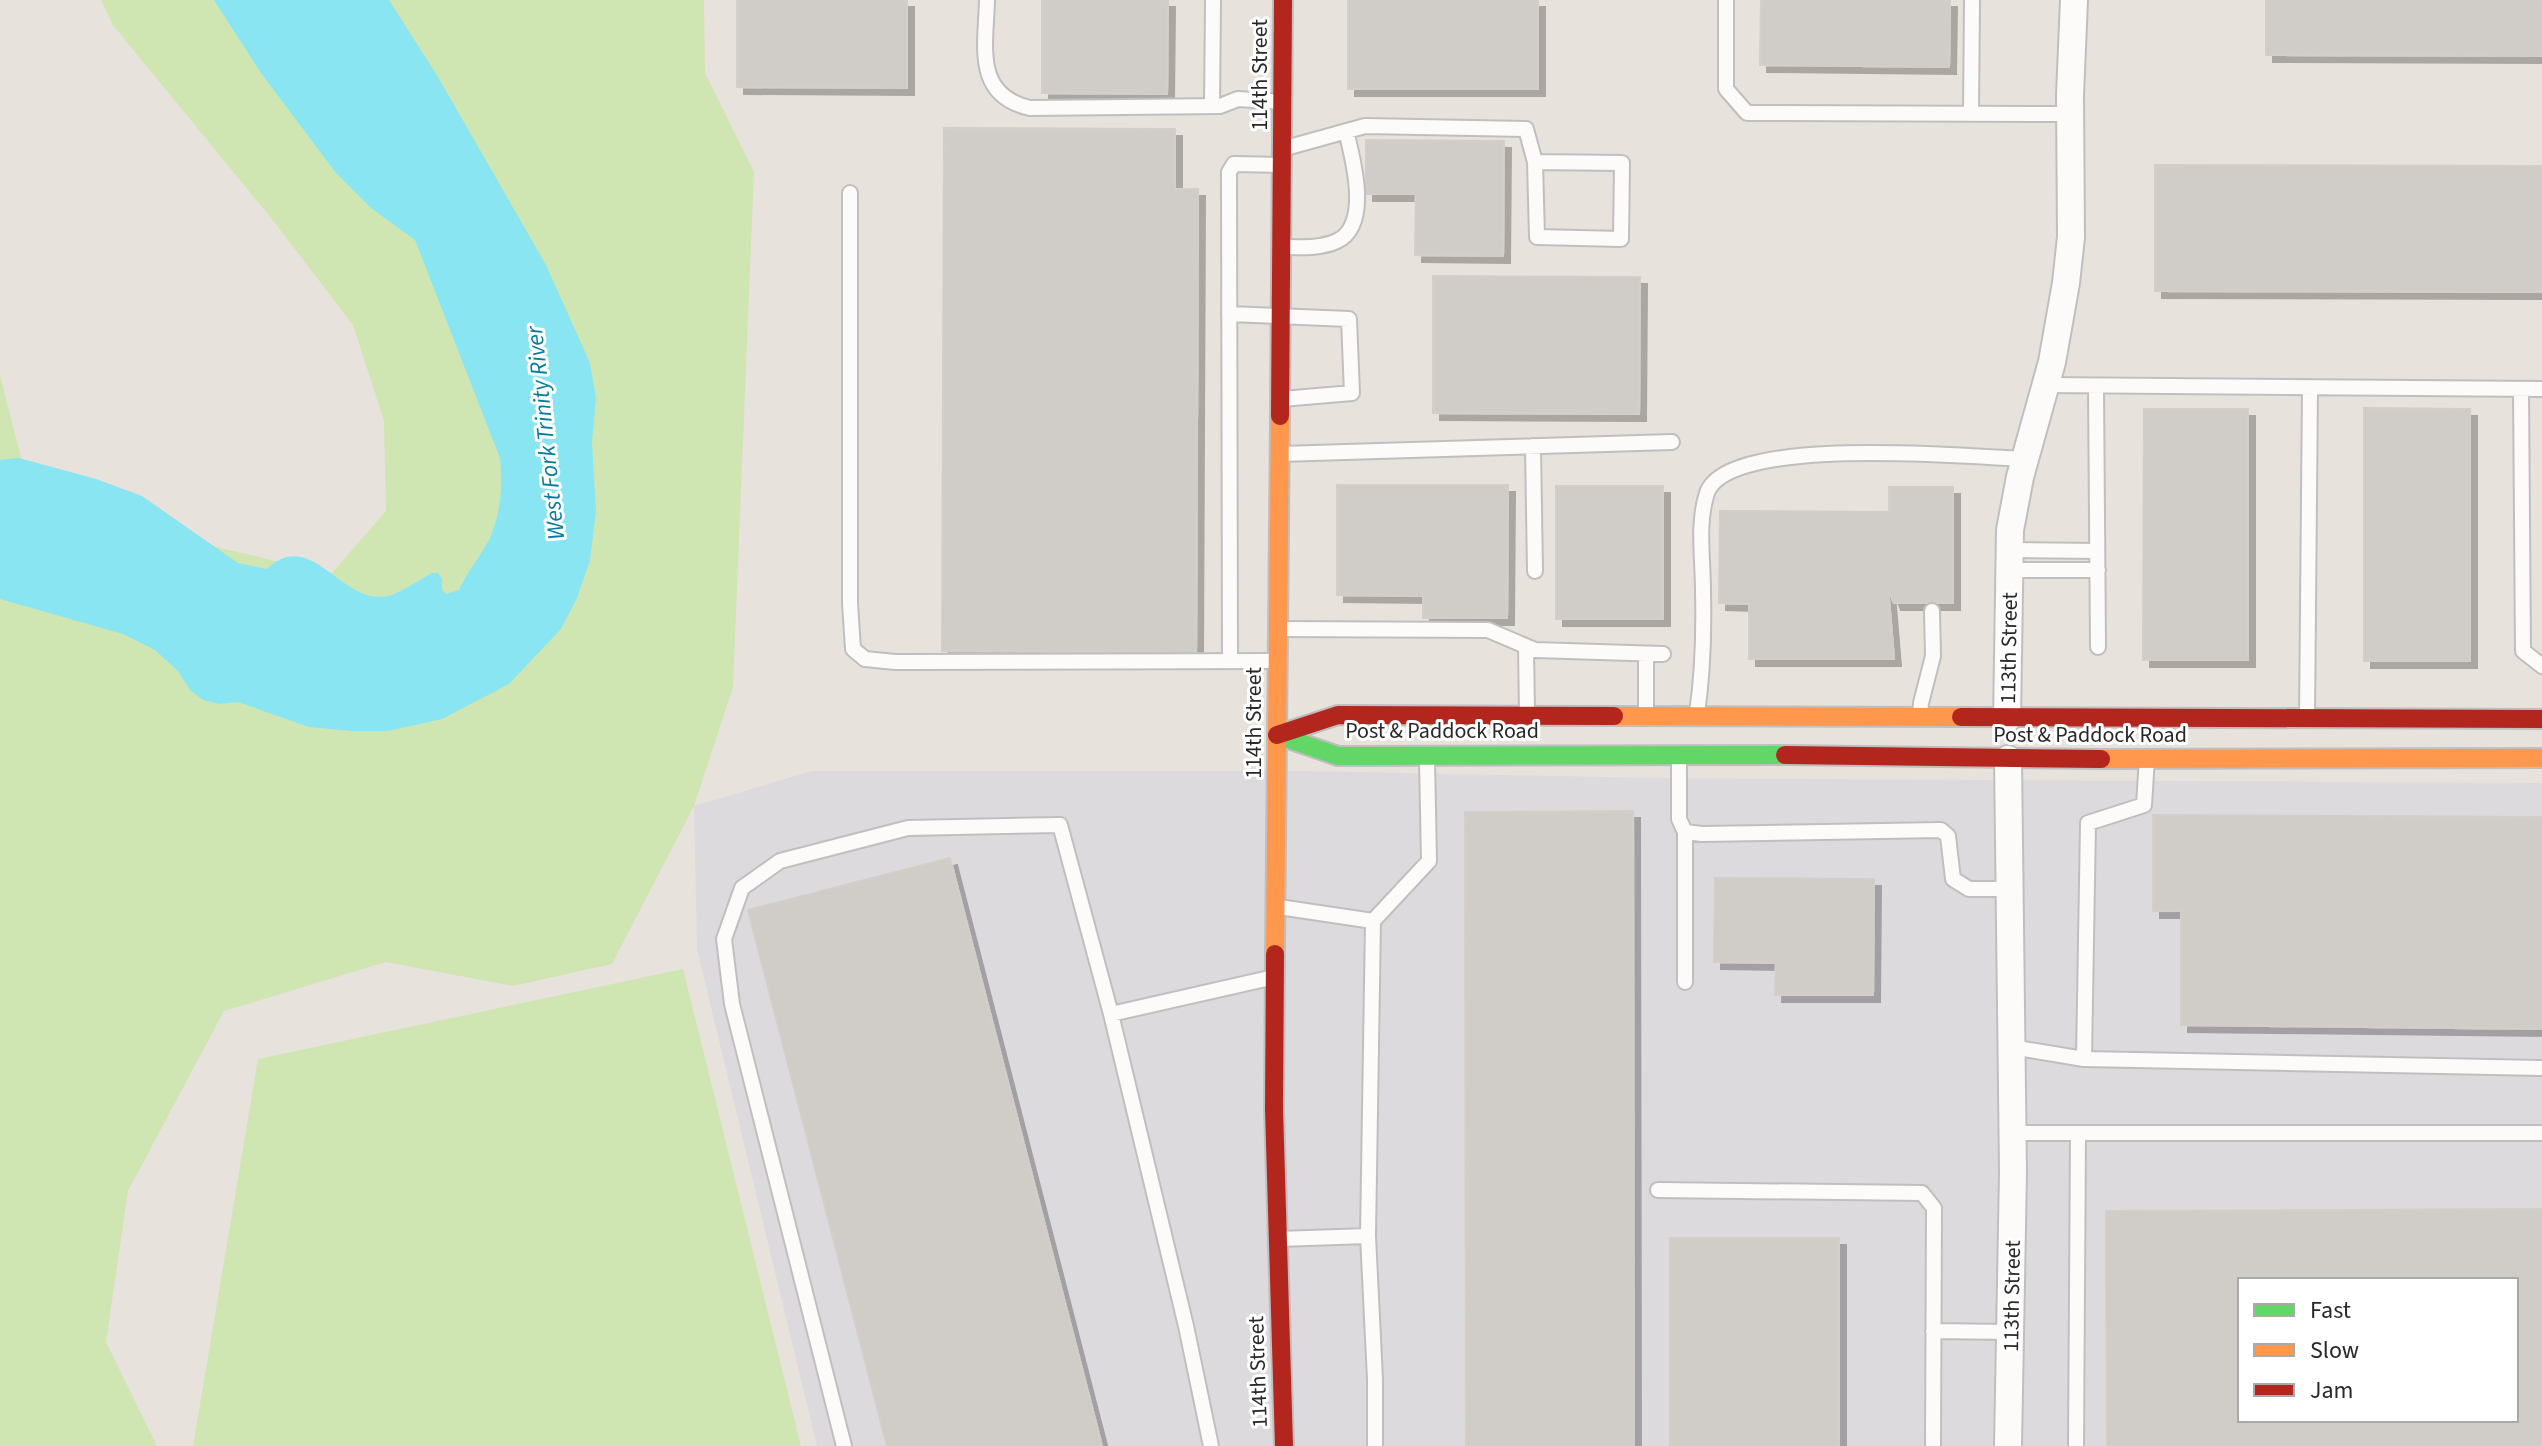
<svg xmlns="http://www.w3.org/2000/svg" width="2542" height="1446" font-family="'Source Sans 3',sans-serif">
<defs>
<filter id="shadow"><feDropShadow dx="7" dy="7" stdDeviation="0" flood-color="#0004"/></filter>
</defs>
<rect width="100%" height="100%" fill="#e8e2dd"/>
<path fill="#dddadd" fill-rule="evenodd" d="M 812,771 L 1308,771 L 1654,778 L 2542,783 L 2542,1446 L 817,1446 L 697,949 L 694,806 ZM 2240,1280 L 2516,1280 L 2516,1420 L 2240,1420 Z"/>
<path fill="#cfe6b2" d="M 101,0 L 704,0 L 705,73 L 754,172 L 733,687 L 694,806 L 612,964 L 513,986 L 386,962 L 224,1011 L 128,1191 L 106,1342 L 157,1446 L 0,1446 L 0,375 L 24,470 L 178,538 L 331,574 L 386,511 L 384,421 L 353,325 L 271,218 L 112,24 Z
M 683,969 L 801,1446 L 193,1446 L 258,1059 Z"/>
<path fill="#89e5f1" d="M 214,0 L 389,0 L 438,77 L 546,265 L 590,363 L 596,398 L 592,442 L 596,511 L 590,560 L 577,598 L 561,629 L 509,684 L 442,719 L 388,731 L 351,731 L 309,727 L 238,702 L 219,704 L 203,700 L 190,690 L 178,671 L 155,650 L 123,634 L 0,599 L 0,460 L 19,458 L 96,479 L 142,496 L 238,563 L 267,569 C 312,526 342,607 388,596 C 402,592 419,580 432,573 L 438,573 L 442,579 L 442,590 L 446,594 L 459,590 C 467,572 480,557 489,540 C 501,513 503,487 500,458 L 415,240 L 371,208 L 336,173 L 261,73 Z"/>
<path fill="#d0ccc8" stroke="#d3cec9" stroke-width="2" fill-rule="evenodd" filter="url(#shadow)" d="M 737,0 L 907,0 L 907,88 L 737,87 Z
M 1042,0 L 1168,0 L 1167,94 L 1042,93 Z
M 1348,0 L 1538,0 L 1538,89 L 1348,89 Z
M 1761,0 L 1950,0 L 1949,67 L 1760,65 Z
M 2266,0 L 2542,0 L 2542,56 L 2266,55 Z
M 944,128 L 1175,129 L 1175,189 L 1198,189 L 1196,652 L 942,651 Z
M 1366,140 L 1504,141 L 1503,256 L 1415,255 L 1416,194 L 1366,194 Z
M 2155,165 L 2542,166 L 2542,292 L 2155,291 Z
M 1433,276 L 1640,277 L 1639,414 L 1433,413 Z
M 2364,408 L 2470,409 L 2470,661 L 2364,661 Z
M 2144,409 L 2248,409 L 2248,660 L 2143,660 Z
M 1337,485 L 1508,485 L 1507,618 L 1423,618 L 1423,596 L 1337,595 Z
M 1556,486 L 1663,486 L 1663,619 L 1556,619 Z
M 1889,487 L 1953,487 L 1953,603 L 1894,603 L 1888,588 L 1894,659 L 1749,659 L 1749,604 L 1719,603 L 1720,511 L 1889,512 Z
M 1633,811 L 1634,1446 L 1466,1446 L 1465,812 Z
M 2153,815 L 2542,817 L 2542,1029 L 2181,1025 L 2181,911 L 2153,911 Z
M 950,858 L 1102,1446 L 887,1446 L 748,910 Z
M 1715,878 L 1874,879 L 1873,995 L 1775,995 L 1776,963 L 1714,962 Z
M 2542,1209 L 2542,1446 L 2107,1446 L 2106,1211 ZM 2240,1280 L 2516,1280 L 2516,1420 L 2240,1420 Z
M 1670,1238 L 1839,1238 L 1839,1446 L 1670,1446 Z"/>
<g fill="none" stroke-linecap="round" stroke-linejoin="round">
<defs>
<path id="lane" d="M 987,0 C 986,45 973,95 1030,108 L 1220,106 L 1238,99 L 1282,102
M 1726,0 L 1726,89 L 1747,113 L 2070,114
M 1212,106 L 1213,0
M 1971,114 L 1972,0
M 1282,149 L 1365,126 L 1526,129 L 1535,162 L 1537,237 L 1621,239 L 1622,163 L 1535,162
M 850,193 L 850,603 L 853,649 L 865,659 L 895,662 L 1277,661
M 1281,247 C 1299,247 1320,249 1337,241 C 1371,225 1353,159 1346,131
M 1229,314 L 1349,319 L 1352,393 L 1282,399
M 2046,385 L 2542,389
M 2096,386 L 2098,647
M 2521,389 L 2523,651 L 2542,666
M 1533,446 L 1535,571
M 1280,454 L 1672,442
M 2010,550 L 2097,551
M 2009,570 L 2098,570
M 1278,629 L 1488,630 L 1535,650 L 1663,654
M 1526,646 L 1527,714
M 1230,661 L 1229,172 L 1234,164 L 1282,165
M 1697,713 C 1703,672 1704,632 1703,591 C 1703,559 1697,523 1707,493 C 1727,434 1970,457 2025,459
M 1646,714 L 1646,654
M 1920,717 L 1921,703 L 1933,656 L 1932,611
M 2307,719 L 2310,387
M 1679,754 L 1679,819 L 1685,832 L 1702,834 L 1941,830 L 1948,836 L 1953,879 L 1969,889 L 2009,889
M 1685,832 L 1685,982
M 1279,907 L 1373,921 L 1368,1236
M 1373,921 L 1429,861 L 1427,759
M 2011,1047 L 2084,1059 L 2088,823 L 2144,805 L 2147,758
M 2084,1059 L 2542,1068
M 2012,1133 L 2542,1133
M 1658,1190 L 1922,1193 L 1934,1208 L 1933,1446
M 1278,1239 L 1368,1236 L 1375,1379 L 1375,1446
M 1933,1331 L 2010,1332
M 844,1446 L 732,1004 L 724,939 L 742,888 L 780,861 L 908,828 L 1060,825 L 1111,1014
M 1211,1446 L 1186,1326 L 1111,1014 L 1274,977
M 2076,1446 L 2078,1133"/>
<path id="street" d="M 2007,719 L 2010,530 L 2020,477 L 2052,362 L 2066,283 L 2071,237 L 2070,95 L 2074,0
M 2008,759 L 2013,1172 L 2008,1446"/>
<path id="fast" d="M 1277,735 L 1338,756 L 1785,755"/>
<path id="slow" d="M 1614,716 L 1961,717
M 2101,759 L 2542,758
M 1275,954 L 1280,416"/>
<path id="jam" d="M 1280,416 L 1283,0
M 1961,717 L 2542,719
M 1277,735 L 1338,715 L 1614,716
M 1785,755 L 2101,759
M 1275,954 L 1274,1109 L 1284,1446"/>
</defs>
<use href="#lane" stroke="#c0bfbf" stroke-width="18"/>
<use href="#street" stroke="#c0bfbf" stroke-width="30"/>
<use href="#fast" stroke="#c0bfbf" stroke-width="22"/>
<use href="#slow" stroke="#c0bfbf" stroke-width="22"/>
<use href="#jam" stroke="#c0bfbf" stroke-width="22"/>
<use href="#lane" stroke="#fcfbfa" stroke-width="14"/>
<use href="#street" stroke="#fcfbfa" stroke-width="26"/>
<use href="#fast" stroke="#63d668" stroke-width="18"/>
<use href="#slow" stroke="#ff974d" stroke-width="18"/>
<use href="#jam" stroke="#b3261e" stroke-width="18"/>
</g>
<g text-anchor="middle" stroke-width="6" stroke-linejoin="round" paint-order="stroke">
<g font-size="22" fill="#282828" stroke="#fff">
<text transform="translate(1259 75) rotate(-90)" y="8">114th Street</text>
<text transform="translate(2008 648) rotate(-89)" y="8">113th Street</text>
<text transform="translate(1253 723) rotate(-90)" y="8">114th Street</text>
<text x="1442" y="738">Post &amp; Paddock Road</text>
<text x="2090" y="742">Post &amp; Paddock Road</text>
<text transform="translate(2011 1296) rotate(-89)" y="8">113th Street</text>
<text transform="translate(1257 1372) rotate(-92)" y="8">114th Street</text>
</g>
<g font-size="24" font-style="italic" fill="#017c9e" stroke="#fff">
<text transform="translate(545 433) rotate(-96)" y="8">West Fork Trinity River</text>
</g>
</g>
<rect x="2238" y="1278" width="280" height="144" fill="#ffffff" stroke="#a9a9a9" stroke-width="2"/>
<rect x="2254" y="1304" width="40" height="12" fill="#63d668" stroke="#a9a9a9" stroke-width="2"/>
<text x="2310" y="1318" font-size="24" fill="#282828">Fast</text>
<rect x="2254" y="1344" width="40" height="12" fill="#ff974d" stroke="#a9a9a9" stroke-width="2"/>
<text x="2310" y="1358" font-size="24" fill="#282828">Slow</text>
<rect x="2254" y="1384" width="40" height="12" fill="#b3261e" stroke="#a9a9a9" stroke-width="2"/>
<text x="2310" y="1398" font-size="24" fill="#282828">Jam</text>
</svg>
